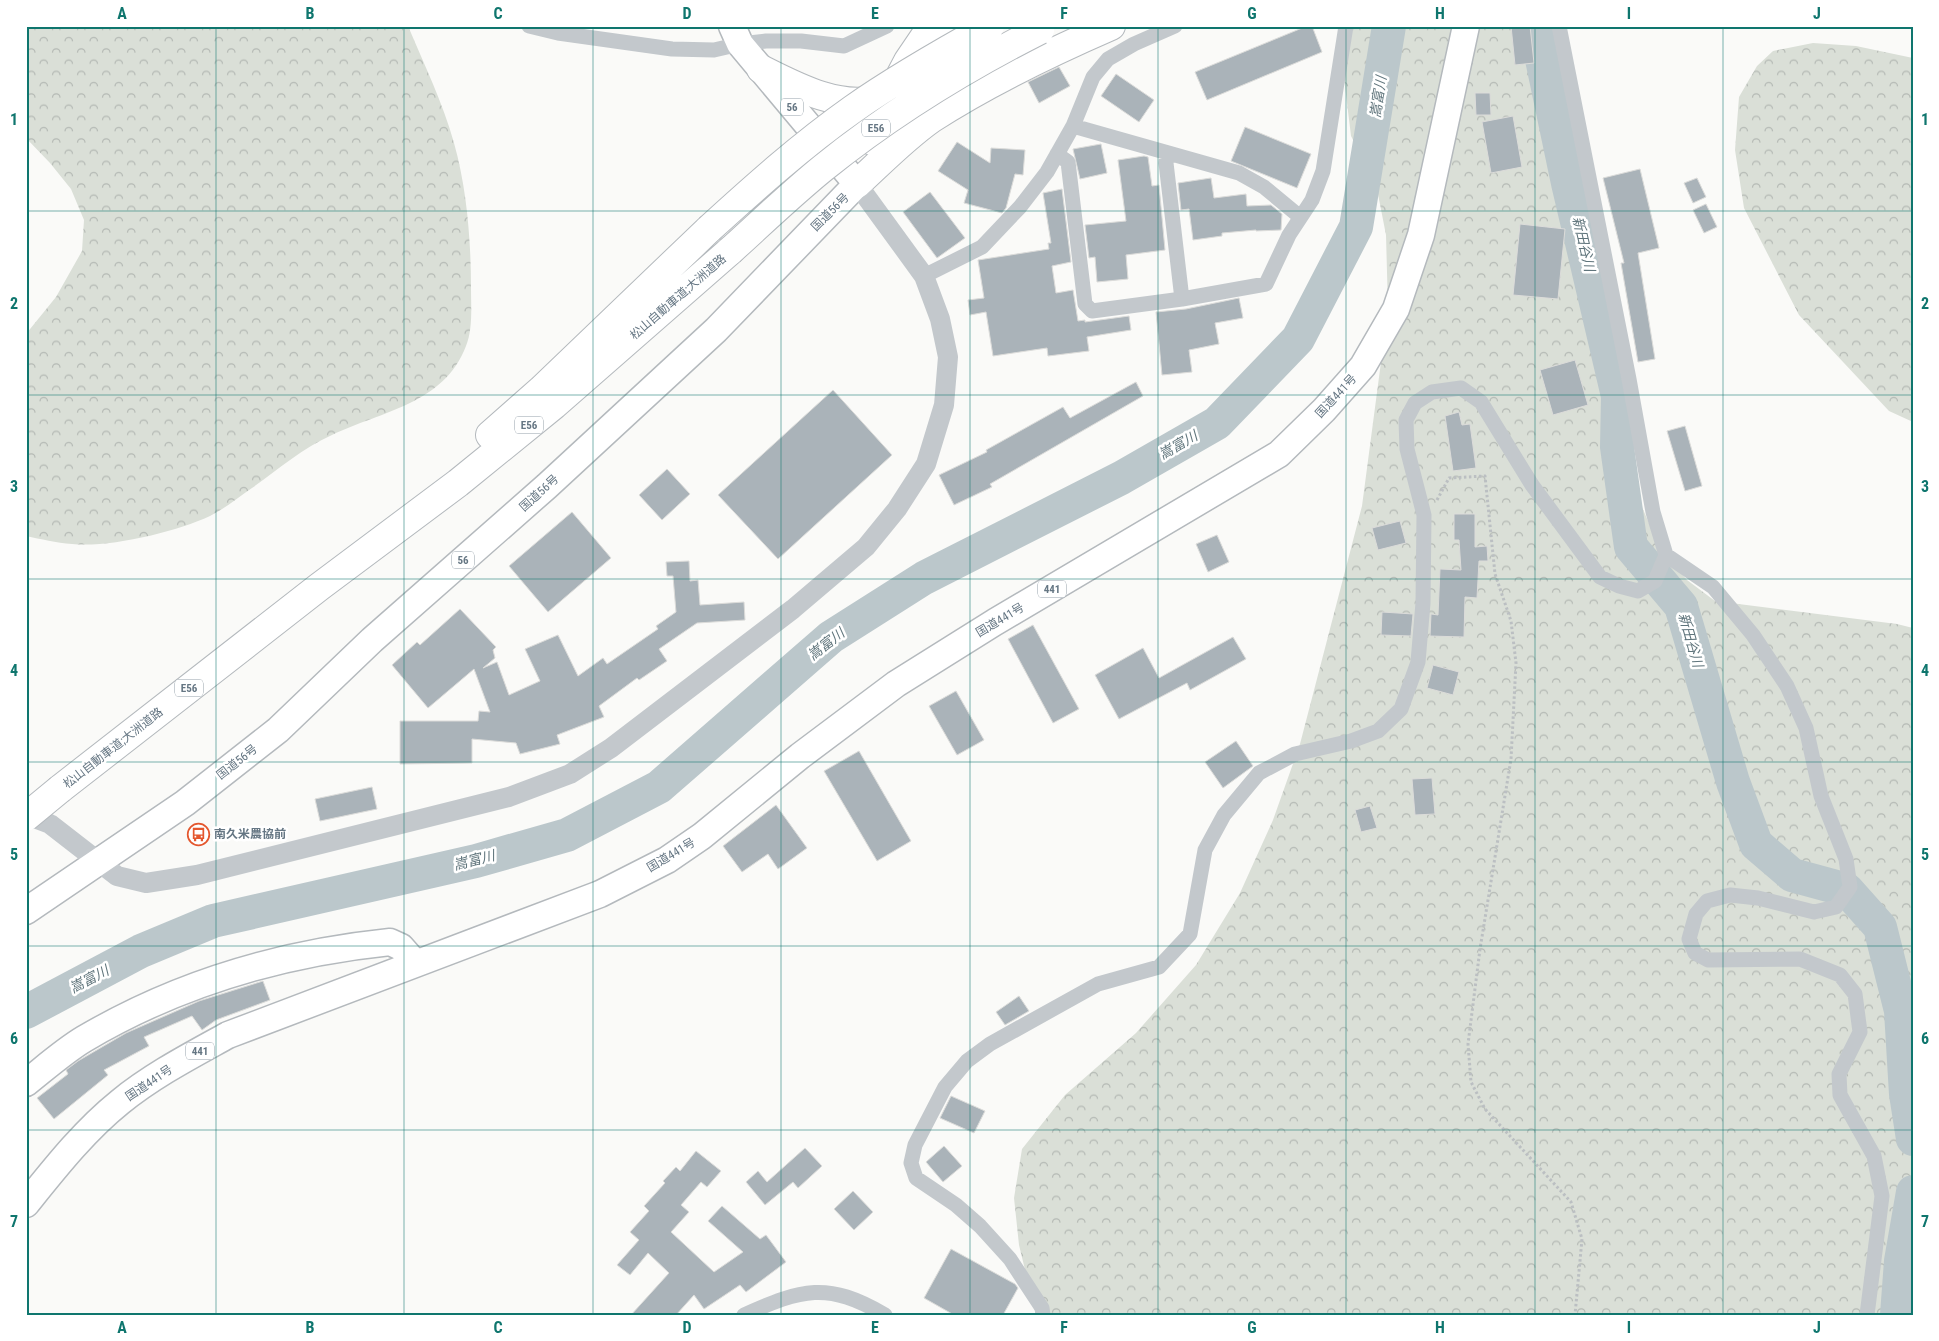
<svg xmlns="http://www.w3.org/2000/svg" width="1939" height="1341" font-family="'Roboto Condensed','Noto Sans JP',sans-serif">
<defs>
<pattern id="forest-crowns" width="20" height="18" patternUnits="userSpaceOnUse" patternTransform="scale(1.25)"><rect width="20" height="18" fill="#dadfd7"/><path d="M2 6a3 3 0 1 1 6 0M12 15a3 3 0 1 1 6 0" fill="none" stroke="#b4b9b4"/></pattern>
</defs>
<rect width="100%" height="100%" fill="#fafaf8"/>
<path fill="url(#forest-crowns)" d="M 26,26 L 408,26 C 424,64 443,103 454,143 C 467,189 471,241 471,288 C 471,306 473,329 466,346 C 444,404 382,411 332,435 C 302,448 278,470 252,488 C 239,497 224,509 210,516 C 176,532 109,548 72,544 C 56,543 41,539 26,536 L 26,334 L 56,297 L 82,251 L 84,220 L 71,189 L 50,163 L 26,138 Z
M 1346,26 L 1560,26 L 1611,300 L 1625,422 L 1641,505 L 1661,550 L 1687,580 L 1715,601 L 1897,624 L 1913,628 L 1913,1315 L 1036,1315 L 1019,1245 L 1014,1198 L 1022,1149 L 1065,1095 L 1136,1033 L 1196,965 L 1240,893 L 1273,820 L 1300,744 L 1362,506 L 1388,309 L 1386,235 L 1376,184 L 1351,136 L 1344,78 Z
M 1813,43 L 1856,46 L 1913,58 L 1913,422 L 1889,411 L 1799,315 L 1744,208 L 1735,150 L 1739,97 L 1757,66 L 1773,51 Z"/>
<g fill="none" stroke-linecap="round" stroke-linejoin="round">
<path stroke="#bbc7cb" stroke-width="34" d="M 1535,26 L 1568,183 L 1618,396 L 1617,447 L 1631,547 L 1681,606 L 1733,782 L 1756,844 L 1792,875 L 1847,890 L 1880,927 L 1901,1011 L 1906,1094 L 1913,1139
M 26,1012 L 141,951 L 213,921 L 476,861 L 567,835 L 659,787 L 831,637 L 924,578 L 1121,478 L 1217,423 L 1298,339 L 1356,227 L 1389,26
M 1897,1315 L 1901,1261 L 1913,1192"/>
</g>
<path fill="#aab3b9" stroke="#dcdcda" d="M 1307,26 L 1312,26 L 1322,52 L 1207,100 L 1195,72 Z
M 1511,26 L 1530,26 L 1534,63 L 1515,65 Z
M 1059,67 L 1070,86 L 1039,103 L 1028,82 Z
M 1116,74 L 1154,100 L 1139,122 L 1101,96 Z
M 1475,93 L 1490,93 L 1491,115 L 1476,115 Z
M 1513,116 L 1522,167 L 1491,173 L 1482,122 Z
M 1245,127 L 1311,154 L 1297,188 L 1231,161 Z
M 957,142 L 990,163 L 991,148 L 1025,150 L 1023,175 L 1015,174 L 1006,208 L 1002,213 L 964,203 L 968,190 L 938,171 Z
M 1101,144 L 1107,173 L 1080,179 L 1073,149 Z
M 1144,156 L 1148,157 L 1152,186 L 1159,185 L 1165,250 L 1126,255 L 1128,279 L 1097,282 L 1095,257 L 1089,258 L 1085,225 L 1126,221 L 1118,160 Z
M 1640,169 L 1659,248 L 1638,253 L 1655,359 L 1638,362 L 1621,263 L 1624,263 L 1603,178 Z
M 1211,178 L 1214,198 L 1246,194 L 1247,206 L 1271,205 L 1282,214 L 1281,230 L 1256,231 L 1256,230 L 1222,233 L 1222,236 L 1193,240 L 1189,209 L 1181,210 L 1178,183 Z
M 1697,178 L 1706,197 L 1693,203 L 1684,183 Z
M 1062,189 L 1071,262 L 1052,266 L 1056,293 L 1073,290 L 1078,321 L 1085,320 L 1085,322 L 1129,316 L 1131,330 L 1087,337 L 1089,351 L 1048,356 L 1047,348 L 993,356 L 986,312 L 970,315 L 968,300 L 984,298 L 978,260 L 1049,249 L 1048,243 L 1051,243 L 1043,193 Z
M 930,192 L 965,238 L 937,258 L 903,212 Z
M 1706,204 L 1717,227 L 1704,233 L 1693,210 Z
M 1520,224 L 1565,229 L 1558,299 L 1513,295 Z
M 1239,298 L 1243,318 L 1215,323 L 1219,344 L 1189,350 L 1192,372 L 1162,375 L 1156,312 L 1186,309 Z
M 1575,360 L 1588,405 L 1553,415 L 1540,370 Z
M 1136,382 L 1143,396 L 990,484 L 992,487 L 954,505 L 939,475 L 987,452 L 986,450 L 1063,407 L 1070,418 Z
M 833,390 L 892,455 L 778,559 L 718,495 Z
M 1459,412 L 1462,425 L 1470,424 L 1476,468 L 1453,471 L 1445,416 Z
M 1685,426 L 1702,486 L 1685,491 L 1667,431 Z
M 667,469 L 690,494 L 662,520 L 639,495 Z
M 572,512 L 611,558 L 548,612 L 509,566 Z
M 1454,514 L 1475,514 L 1475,547 L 1487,546 L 1488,561 L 1479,561 L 1477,598 L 1465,597 L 1464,637 L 1430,636 L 1431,614 L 1438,615 L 1440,569 L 1461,570 L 1459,540 L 1454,540 Z
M 1400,521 L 1406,543 L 1378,550 L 1372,528 Z
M 1217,535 L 1229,562 L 1208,572 L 1196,544 Z
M 689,561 L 690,581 L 698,580 L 700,605 L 744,602 L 745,620 L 697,623 L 659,649 L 667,661 L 639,680 L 637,678 L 599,706 L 604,717 L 557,735 L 560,744 L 520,754 L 516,743 L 472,739 L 472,763 L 400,764 L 400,721 L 478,721 L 479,711 L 490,712 L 474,669 L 428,708 L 392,665 L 417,642 L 420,645 L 460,609 L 496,647 L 493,650 L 495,658 L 483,668 L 497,662 L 509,695 L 540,681 L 525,649 L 558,635 L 578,676 L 603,658 L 607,664 L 658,629 L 656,626 L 676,612 L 673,576 L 667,576 L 666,562 Z
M 1382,612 L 1413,614 L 1411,636 L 1381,635 Z
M 1033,625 L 1079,709 L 1053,723 L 1008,639 Z
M 1233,637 L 1246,659 L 1190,690 L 1187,683 L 1119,719 L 1095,675 L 1143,648 L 1159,678 Z
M 1433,665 L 1459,672 L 1453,695 L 1427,688 Z
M 956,691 L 984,740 L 957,755 L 929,706 Z
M 1236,741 L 1253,766 L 1223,788 L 1205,762 Z
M 859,751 L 911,841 L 877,861 L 824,771 Z
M 1432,778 L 1435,814 L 1415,815 L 1412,779 Z
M 372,787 L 377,809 L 320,821 L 315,799 Z
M 776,805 L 807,848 L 778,869 L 768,854 L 742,872 L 723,846 Z
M 1370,806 L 1377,828 L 1361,832 L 1355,810 Z
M 263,981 L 270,1000 L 216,1020 L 202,1030 L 192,1016 L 144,1037 L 149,1046 L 104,1070 L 108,1075 L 54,1119 L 37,1098 L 68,1074 L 66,1070 L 78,1061 L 126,1033 L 199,1001 Z
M 1019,996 L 1029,1011 L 1005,1025 L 996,1012 Z
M 951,1096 L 985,1111 L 974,1133 L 940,1118 Z
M 944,1146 L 962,1166 L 943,1182 L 926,1162 Z
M 805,1148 L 822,1166 L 798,1188 L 793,1182 L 765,1205 L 746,1182 L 758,1171 L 767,1182 Z
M 696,1151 L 721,1171 L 707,1187 L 701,1182 L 681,1205 L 689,1212 L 671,1232 L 714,1272 L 743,1252 L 708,1221 L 722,1206 L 760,1239 L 766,1235 L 786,1262 L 746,1292 L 740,1285 L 704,1309 L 694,1295 L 676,1315 L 631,1315 L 669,1273 L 648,1253 L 630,1275 L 617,1265 L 639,1240 L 630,1232 L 649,1211 L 644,1206 L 665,1183 L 663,1181 L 676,1167 L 680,1171 Z
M 853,1191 L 873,1212 L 854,1230 L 834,1209 Z
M 951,1249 L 1015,1284 L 1018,1288 L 1003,1315 L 954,1315 L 924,1298 Z"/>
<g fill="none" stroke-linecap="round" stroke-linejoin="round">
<defs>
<path id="trunk" d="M 26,911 L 185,803 L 278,730 L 372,640 L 547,486 L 716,330 L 857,184 L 740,44 L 732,26
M 26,1083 C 45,1068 64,1051 84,1039 C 177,984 283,953 390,942 L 401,947 L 415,963
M 26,1204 C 55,1168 84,1131 120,1102 C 153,1075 192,1055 228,1035 L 600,894 L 667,860 L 702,836 L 800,756 L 896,684 L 995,622 L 1279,454 L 1324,410 L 1363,366 L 1396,309 L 1421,235 L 1466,26"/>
<path id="motorway" d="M 761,69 C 795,86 839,110 878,99
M 872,141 L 887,101 L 908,61 L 927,33 L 941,26
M 857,184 C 881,162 904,138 931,119 C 988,82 1049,53 1111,26
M 490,435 L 541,390 L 709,229
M 60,789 L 319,587 L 458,483 L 554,405 L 730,251"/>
</defs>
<use href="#trunk" stroke="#b4b9bd" stroke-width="29"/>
<use href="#motorway" stroke="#b4b9bd" stroke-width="30"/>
<path stroke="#bbbfc2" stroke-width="3" stroke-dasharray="2.5 2.5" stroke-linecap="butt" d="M 1437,500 L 1449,478 L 1485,476 L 1495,574 L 1511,621 L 1516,663 L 1511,759 L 1480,949 L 1468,1044 L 1471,1082 L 1485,1109 L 1571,1202 L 1582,1239 L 1575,1315"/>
<path stroke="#c3c8cc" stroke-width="15" d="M 529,26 L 558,33 L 672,49 L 714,50 L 740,44 L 766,41 L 801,41 L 844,46 L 887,26
M 1559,26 L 1629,379 L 1653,512 L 1666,555 L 1713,587 L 1753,635 L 1787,686 L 1806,728 L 1821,796 L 1846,859 L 1850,887 L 1836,907 L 1814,912 L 1758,898 L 1730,895 L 1707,901 L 1696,914 L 1689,939 L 1695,953 L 1708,960 L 1800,959 L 1840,975 L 1855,994 L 1860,1032 L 1839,1074 L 1840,1095 L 1874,1156 L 1882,1196 L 1867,1315
M 1073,126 L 1239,173 L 1264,187 L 1299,216
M 1057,154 L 1068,162 L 1085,304 L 1092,311 L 1182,299 L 1166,163 L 1167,153
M 924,276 L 982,247 L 1020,207 L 1047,172 L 1073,126 L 1093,77 L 1108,59 L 1134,44 L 1175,26
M 1182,299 L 1266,284 L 1289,235 L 1312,200 L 1323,171 L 1346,26
M 744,1315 C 802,1289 827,1281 885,1315
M 1043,1315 L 1042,1308 L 1010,1259 L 980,1226 L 956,1205 L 916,1178 L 911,1163 L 915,1145 L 945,1087 L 967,1061 L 990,1044 L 1098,984 L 1159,967 L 1190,934 L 1205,850 L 1224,815 L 1259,773 L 1295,754 L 1351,741 L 1378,731 L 1401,709 L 1418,662 L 1423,603 L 1424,515 L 1407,449 L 1406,420 L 1415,403 L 1432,392 L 1461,388 L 1481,402 L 1532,485 L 1600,577 L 1619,586 L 1638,591 L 1655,581 L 1666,555"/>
<path stroke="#c3c8cc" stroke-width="20" d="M 26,815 L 50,824 L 117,876 L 146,883 L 197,875 L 509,797 L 570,774 L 611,748 L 793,609 L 866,547 L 897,509 L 926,464 L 944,405 L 948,357 L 940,319 L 924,276 L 857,184"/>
<use href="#trunk" stroke="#fff" stroke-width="26"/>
<use href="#motorway" stroke="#fff" stroke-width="28"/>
<defs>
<path id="motorway-bridge" d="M 709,229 C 755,187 802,145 853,109 C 897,78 943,52 990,26
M 730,251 C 761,223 791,194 823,168 C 890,114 963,69 1040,30
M 26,817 L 60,789"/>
</defs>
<use href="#motorway-bridge" stroke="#b4b9bd" stroke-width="30" stroke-linecap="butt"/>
<use href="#motorway-bridge" stroke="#fff" stroke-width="28"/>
</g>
<path fill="none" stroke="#0f766e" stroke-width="1" stroke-opacity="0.55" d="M 216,26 L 216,1315M 404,26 L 404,1315M 593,26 L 593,1315M 781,26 L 781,1315M 970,26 L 970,1315M 1158,26 L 1158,1315M 1346,26 L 1346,1315M 1535,26 L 1535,1315M 1723,26 L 1723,1315M 26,211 L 1913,211M 26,395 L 1913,395M 26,579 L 1913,579M 26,762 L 1913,762M 26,946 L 1913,946M 26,1130 L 1913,1130"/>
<defs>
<symbol id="bus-ring" viewBox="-11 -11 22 22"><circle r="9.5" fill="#fff" stroke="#e4572e" stroke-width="1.5"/><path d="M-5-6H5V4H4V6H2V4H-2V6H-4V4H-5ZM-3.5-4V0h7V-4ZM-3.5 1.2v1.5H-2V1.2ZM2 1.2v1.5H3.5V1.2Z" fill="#e4572e"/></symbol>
</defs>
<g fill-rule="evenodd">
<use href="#bus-ring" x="186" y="822" width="25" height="25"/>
</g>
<g text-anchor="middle" stroke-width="5" stroke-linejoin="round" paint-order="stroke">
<g fill="#fff" stroke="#939fa8" stroke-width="1">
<rect x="781" y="98.5" width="22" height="17" rx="4"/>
<rect x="862" y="119.5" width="28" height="17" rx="4"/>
<rect x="515" y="416.5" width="28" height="17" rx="4"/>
<rect x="452" y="551.5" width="22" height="17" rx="4"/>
<rect x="1038" y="580.5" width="28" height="17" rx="4"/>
<rect x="175" y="679.5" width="28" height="17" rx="4"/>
<rect x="186" y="1042.5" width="28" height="17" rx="4"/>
</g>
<g font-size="11" font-weight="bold" fill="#657683">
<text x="792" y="111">56</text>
<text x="876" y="132">E56</text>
<text x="529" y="429">E56</text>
<text x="463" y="564">56</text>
<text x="1052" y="593">441</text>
<text x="189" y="692">E56</text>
<text x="200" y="1055">441</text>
</g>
<g font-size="12" fill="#657683" stroke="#fff">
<text transform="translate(830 212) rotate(-45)" y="4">国道56号</text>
<text transform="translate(678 297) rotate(-41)" y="4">松山自動車道;大洲道路</text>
<text transform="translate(1336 396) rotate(-47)" y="4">国道441号</text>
<text transform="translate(539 493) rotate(-42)" y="4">国道56号</text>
<text transform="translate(1000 620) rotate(-31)" y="4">国道441号</text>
<text transform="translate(113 748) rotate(-38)" y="4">松山自動車道;大洲道路</text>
<text transform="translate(237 762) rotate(-38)" y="4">国道56号</text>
<text transform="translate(671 855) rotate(-31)" y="4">国道441号</text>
<text transform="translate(149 1083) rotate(-34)" y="4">国道441号</text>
</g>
<g font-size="12" font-weight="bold" fill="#657683" stroke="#fff" text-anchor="start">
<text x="214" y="838">南久米農協前</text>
</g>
<g font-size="14" font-style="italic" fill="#60757c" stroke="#fff">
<text transform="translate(1378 97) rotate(-81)" y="5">嵩富川</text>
<text transform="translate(1584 244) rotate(77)" y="5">新田谷川</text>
<text transform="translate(1178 445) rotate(-30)" y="5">嵩富川</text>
<text transform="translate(1691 640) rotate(74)" y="5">新田谷川</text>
<text transform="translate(826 644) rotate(-38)" y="5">嵩富川</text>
<text transform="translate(474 860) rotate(-14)" y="5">嵩富川</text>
<text transform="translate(89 979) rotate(-28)" y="5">嵩富川</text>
</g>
</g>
<rect width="1939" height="1341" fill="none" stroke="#ffffff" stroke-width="55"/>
<rect x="28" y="28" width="1884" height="1286" fill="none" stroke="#0f766e" stroke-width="2"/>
<g font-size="16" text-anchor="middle" font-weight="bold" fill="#0f766e">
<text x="122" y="19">A</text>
<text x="310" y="19">B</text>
<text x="498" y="19">C</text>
<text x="687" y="19">D</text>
<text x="875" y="19">E</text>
<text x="1064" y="19">F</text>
<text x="1252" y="19">G</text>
<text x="1440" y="19">H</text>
<text x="1629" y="19">I</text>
<text x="1817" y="19">J</text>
<text x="14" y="125">1</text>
<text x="1925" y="125">1</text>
<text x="14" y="309">2</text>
<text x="1925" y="309">2</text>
<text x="14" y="492">3</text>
<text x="1925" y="492">3</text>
<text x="14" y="676">4</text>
<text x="1925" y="676">4</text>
<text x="14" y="860">5</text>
<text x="1925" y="860">5</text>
<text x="14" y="1044">6</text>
<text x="1925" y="1044">6</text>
<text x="14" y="1227">7</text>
<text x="1925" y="1227">7</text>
<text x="122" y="1333">A</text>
<text x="310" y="1333">B</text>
<text x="498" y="1333">C</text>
<text x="687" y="1333">D</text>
<text x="875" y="1333">E</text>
<text x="1064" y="1333">F</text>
<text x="1252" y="1333">G</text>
<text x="1440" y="1333">H</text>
<text x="1629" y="1333">I</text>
<text x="1817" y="1333">J</text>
</g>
</svg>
